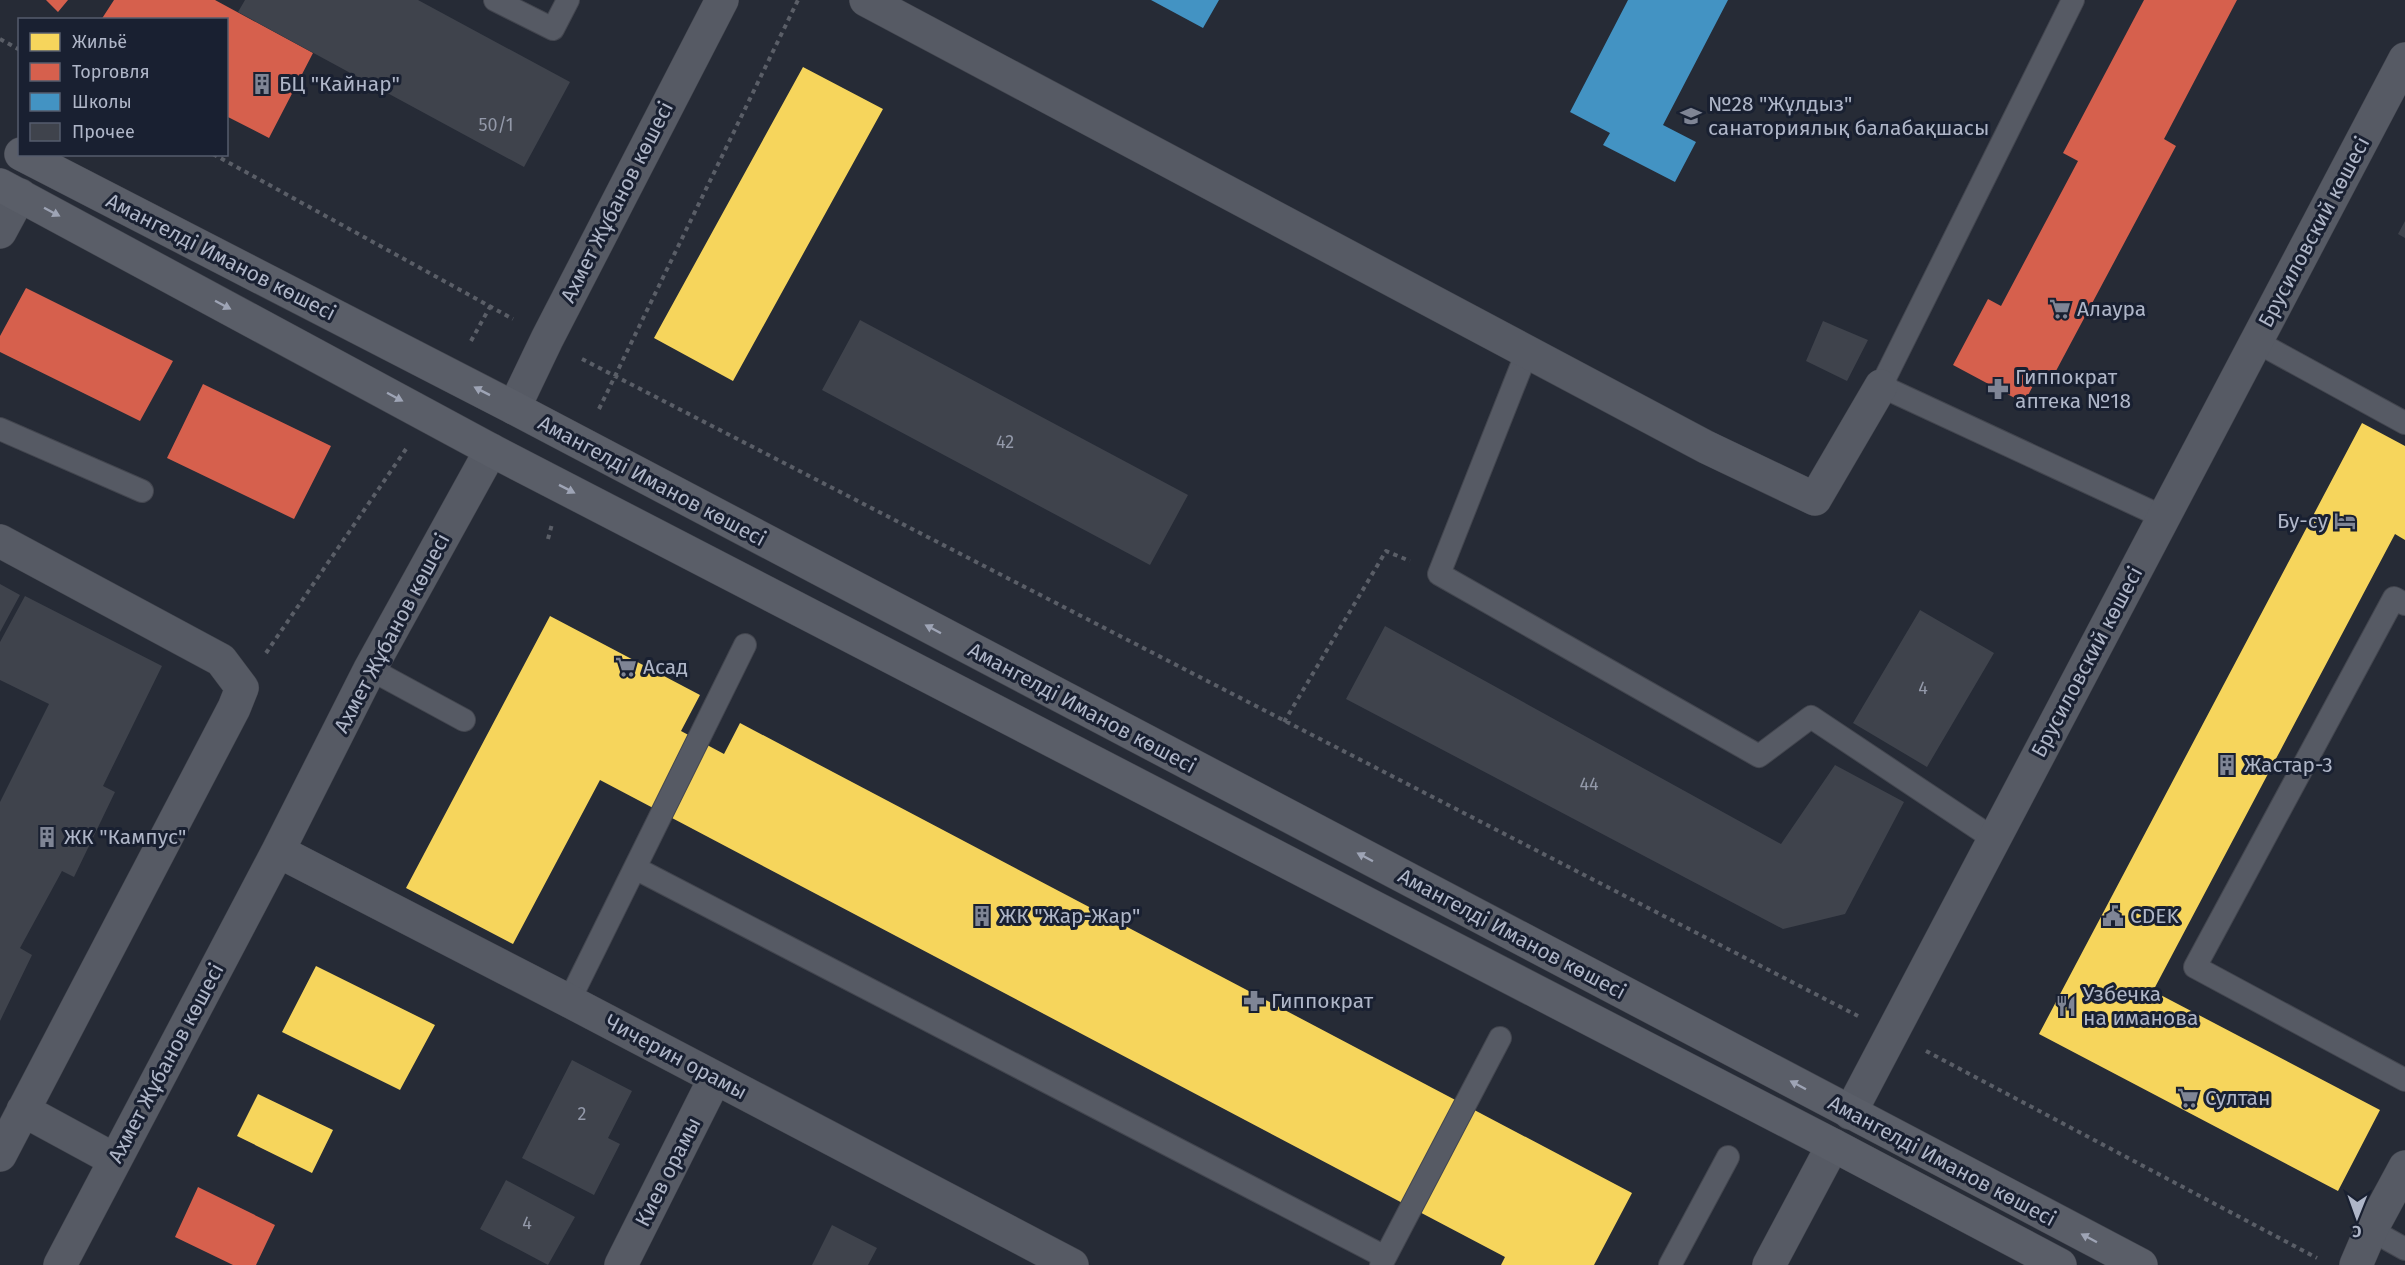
<svg xmlns="http://www.w3.org/2000/svg" width="2405" height="1265" font-family="'Fira Sans',sans-serif">
<rect width="100%" height="100%" fill="#262b36"/>
<path fill="#f6d55c" d="M 803,67 L 883,109 L 733,381 L 654,338 Z
M 2362,423 L 2405,446 L 2405,540 L 2395,534 L 2153,991 L 2380,1110 L 2338,1191 L 2039,1034 Z
M 550,616 L 700,695 L 681,731 L 724,754 L 740,723 L 1632,1193 L 1594,1265 L 1501,1265 L 1505,1257 L 600,780 L 513,944 L 406,888 Z
M 316,966 L 435,1025 L 400,1090 L 282,1032 Z
M 258,1094 L 333,1130 L 312,1173 L 237,1136 Z"/>
<path fill="#d6604d" d="M 46,0 L 68,0 L 58,12 Z
M 114,0 L 215,0 L 313,53 L 269,138 L 226,116 L 226,20 L 101,20 Z
M 2144,0 L 2237,0 L 2164,139 L 2176,146 L 2049,384 L 2037,378 L 2024,403 L 1953,365 L 1988,299 L 2001,306 L 2078,161 L 2063,153 Z
M 26,288 L 173,361 L 140,421 L 0,352 L 0,336 Z
M 203,384 L 331,446 L 294,519 L 167,458 Z
M 198,1187 L 275,1225 L 256,1265 L 233,1265 L 175,1237 Z"/>
<path fill="#4393c3" d="M 1151,0 L 1219,0 L 1203,28 Z
M 1628,0 L 1728,0 L 1663,125 L 1696,142 L 1675,182 L 1603,145 L 1610,133 L 1570,112 Z"/>
<path fill="#3f434c" d="M 245,0 L 418,0 L 570,82 L 524,167 L 238,12 Z
M 2405,221 L 2405,238 L 2398,234 Z
M 860,320 L 1188,495 L 1150,565 L 822,390 Z
M 1823,321 L 1868,340 L 1847,381 L 1806,361 Z
M 0,584 L 20,595 L 0,632 Z
M 25,596 L 162,666 L 103,786 L 115,792 L 74,877 L 62,871 L 20,948 L 32,955 L 0,1021 L 0,802 L 49,704 L 0,680 L 0,642 Z
M 1920,610 L 1994,653 L 1927,767 L 1853,723 Z
M 1385,626 L 1781,844 L 1835,765 L 1904,802 L 1845,914 L 1783,929 L 1346,699 Z
M 572,1060 L 632,1091 L 608,1138 L 620,1144 L 594,1195 L 522,1158 Z
M 506,1180 L 575,1217 L 548,1265 L 480,1229 Z
M 832,1225 L 877,1248 L 868,1265 L 812,1265 Z"/>
<g fill="none" stroke-linecap="round" stroke-linejoin="round">
<defs>
<path id="lane" d="M 495,0 L 553,29 L 568,0
M 2073,0 L 1881,386 L 2163,517
M 2257,342 L 2405,423
M 1527,352 L 1439,574 L 1759,756 L 1811,717 L 1994,839
M 0,429 L 142,491
M 2405,604 L 2394,598 L 2195,967 L 2405,1080
M 370,669 L 464,720
M 635,868 L 1385,1257
M 569,1001 L 745,645
M 2371,1230 L 2405,1249
M 1381,1265 L 1500,1038
M 1670,1265 L 1728,1157"/>
<path id="street" d="M 866,0 L 1706,447 L 1815,499 L 1881,386
M 0,232 L 20,195
M 514,408 L 547,339 L 722,0
M 0,541 L 221,660 L 242,688 L 234,708 L 0,1155
M 278,851 L 569,1001 L 1072,1265
M 23,1110 L 115,1160
M 1850,1113 L 2405,59
M 60,1265 L 278,851 L 370,669 L 491,450
M 621,1265 L 715,1078
M 1769,1265 L 1833,1145
M 2356,1265 L 2371,1230 L 2405,1167"/>
<path id="secondary" d="M 21,154 L 514,408 L 2141,1265
M 0,185 L 491,450 L 1833,1145 L 2060,1265"/>
</defs>
<use href="#lane" stroke="#43464f" stroke-width="24"/>
<use href="#street" stroke="#43464f" stroke-width="34"/>
<use href="#secondary" stroke="#43464f" stroke-width="34"/>
<path stroke="#5a5e67" stroke-width="4" stroke-dasharray="4.5 4.5" stroke-linecap="butt" d="M 0,39 L 20,50
M 213,154 L 513,319
M 471,341 L 491,305
M 582,359 L 1858,1016
M 599,409 L 798,0
M 548,539 L 552,524
M 266,653 L 406,449
M 1284,722 L 1386,551 L 1410,561
M 1926,1051 L 2317,1258"/>
<use href="#lane" stroke="#565a64" stroke-width="22"/>
<use href="#street" stroke="#565a64" stroke-width="33"/>
<use href="#secondary" stroke="#5a5e68" stroke-width="33"/>
</g>
<defs><path id="oneway-solid" d="M-6-.8H1V-3.2L6.5 0L1 3.2V.8H-6Z" transform="scale(1.5)"/></defs>
<g fill="#9ea4b5">
<use href="#oneway-solid" transform="translate(52 212) rotate(28)"/>
<use href="#oneway-solid" transform="translate(223 305) rotate(28)"/>
<use href="#oneway-solid" transform="translate(482 391) rotate(-153)"/>
<use href="#oneway-solid" transform="translate(395 397) rotate(28)"/>
<use href="#oneway-solid" transform="translate(567 489) rotate(27)"/>
<use href="#oneway-solid" transform="translate(933 629) rotate(-152)"/>
<use href="#oneway-solid" transform="translate(1365 857) rotate(-152)"/>
<use href="#oneway-solid" transform="translate(1798 1085) rotate(-152)"/>
<use href="#oneway-solid" transform="translate(2089 1238) rotate(-152)"/>
</g>
<defs>
<symbol id="building-bare" viewBox="-9 -9 18 18"><path d="M-4-6H4V6H1V3H-1V6H-4ZM-2.5-4.3h1.7v1.8h-1.7ZM.8-4.3h1.7v1.8H.8ZM-2.5-1h1.7V.8h-1.7ZM.8-1h1.7V.8H.8Z" fill="#7f8595" stroke="#192031" stroke-width="2.5" paint-order="stroke"/></symbol>
<symbol id="school-bare" viewBox="-9 -9 18 18"><path d="M0-5L7-2L0 1L-7-2ZM-4 1L0 2.5L4 1V4Q0 6-4 4Z" fill="#7f8595" stroke="#192031" stroke-width="2.5" paint-order="stroke"/></symbol>
<symbol id="supermarket-bare" viewBox="-9 -9 18 18"><path d="M-6-5.5h2.5l.6 2H6L4.5 2H-2.5L-4.4-4H-6ZM-1.5 3.2a1.3 1.3 0 1 0 .1 0ZM3 3.2a1.3 1.3 0 1 0 .1 0Z" fill="#7f8595" stroke="#192031" stroke-width="2.5" paint-order="stroke"/></symbol>
<symbol id="pharmacy-bare" viewBox="-9 -9 18 18"><path d="M-2-6h4v4h4v4h-4v4h-4v-4h-4v-4h4Z" fill="#7f8595" stroke="#192031" stroke-width="2.5" paint-order="stroke"/></symbol>
<symbol id="hotel-bare" viewBox="-9 -9 18 18"><path d="M-6-4.5h1.5V1H6V5H4.5V3h-9V5H-6ZM-4 0a1.8 1.8 0 1 1 3.6 0ZM.5 0V-2.5h3Q6-2.5 6 0Z" fill="#7f8595" stroke="#192031" stroke-width="2.5" paint-order="stroke"/></symbol>
<symbol id="civic-bare" viewBox="-9 -9 18 18"><path d="M-.6-6.5H3V-4.5H.6V-3L4-1V1h2V6H-6V1h2V-1L-.6-3ZM-1.2 2.5V6h2.4V2.5Z" fill="#7f8595" stroke="#192031" stroke-width="2.5" paint-order="stroke"/></symbol>
<symbol id="restaurant-bare" viewBox="-9 -9 18 18"><path d="M-5-6h1v4h1v-4h1v4h1v-4h1v5L-1.5 .5V6h-2V.5L-5-1ZM5-6V6H3V1.5H1.5Q1.5-4 5-6Z" fill="#7f8595" stroke="#192031" stroke-width="2.5" paint-order="stroke"/></symbol>
</defs>
<g fill-rule="evenodd">
<use href="#building-bare" x="247" y="69" width="30" height="30"/>
<use href="#school-bare" x="1676" y="101" width="30" height="30"/>
<use href="#supermarket-bare" x="2045" y="294" width="30" height="30"/>
<use href="#pharmacy-bare" x="1983" y="374" width="30" height="30"/>
<use href="#hotel-bare" x="2330" y="506" width="30" height="30"/>
<use href="#supermarket-bare" x="611" y="652" width="30" height="30"/>
<use href="#building-bare" x="2212" y="750" width="30" height="30"/>
<use href="#building-bare" x="32" y="822" width="30" height="30"/>
<use href="#building-bare" x="967" y="901" width="30" height="30"/>
<use href="#civic-bare" x="2098" y="901" width="30" height="30"/>
<use href="#pharmacy-bare" x="1239" y="986" width="30" height="30"/>
<use href="#restaurant-bare" x="2051" y="991" width="30" height="30"/>
<use href="#supermarket-bare" x="2173" y="1083" width="30" height="30"/>
</g>
<g text-anchor="middle" stroke-width="6" stroke-linejoin="round" paint-order="stroke">
<g font-size="18" fill="#9399a9">
<text x="496" y="131">50/1</text>
<text x="1005" y="448">42</text>
<text x="1923" y="694">4</text>
<text x="1589" y="790">44</text>
<text x="582" y="1120">2</text>
<text x="527" y="1229">4</text>
</g>
<g font-size="21" fill="#afb6c8" stroke="#192031" text-anchor="start">
<text x="279" y="91">БЦ "Кайнар"</text>
<text x="1708" y="111">№28 "Жұлдыз"<tspan x="1708" dy="24">санаториялық балабақшасы</tspan></text>
<text x="2077" y="316">Алаура</text>
<text x="2015" y="384">Гиппократ<tspan x="2015" dy="24">аптека №18</tspan></text>
<text x="2328" y="528" text-anchor="end">Бу-су</text>
<text x="643" y="674">Асад</text>
<text x="2244" y="772">Жастар-3</text>
<text x="64" y="844">ЖК "Кампус"</text>
<text x="999" y="923">ЖК "Жар-Жар"</text>
<text x="2130" y="923">CDEK</text>
<text x="2083" y="1001">Узбечка<tspan x="2083" dy="24">на иманова</tspan></text>
<text x="1271" y="1008">Гиппократ</text>
<text x="2205" y="1105">Султан</text>
</g>
<g font-size="21" fill="#afb6c8" stroke="#192031">
<text transform="translate(617 202) rotate(-63)" y="7">Ахмет Жұбанов көшесі</text>
<text transform="translate(2314 232) rotate(-62)" y="7">Брусиловский көшесі</text>
<text transform="translate(221 257) rotate(27)" y="7">Амангелді Иманов көшесі</text>
<text transform="translate(652 481) rotate(28)" y="7">Амангелді Иманов көшесі</text>
<text transform="translate(392 633) rotate(-62)" y="7">Ахмет Жұбанов көшесі</text>
<text transform="translate(2087 662) rotate(-62)" y="7">Брусиловский көшесі</text>
<text transform="translate(1082 708) rotate(28)" y="7">Амангелді Иманов көшесі</text>
<text transform="translate(1512 934) rotate(28)" y="7">Амангелді Иманов көшесі</text>
<text transform="translate(676 1057) rotate(28)" y="7">Чичерин орамы</text>
<text transform="translate(166 1063) rotate(-62)" y="7">Ахмет Жұбанов көшесі</text>
<text transform="translate(1942 1161) rotate(28)" y="7">Амангелді Иманов көшесі</text>
<text transform="translate(668 1172) rotate(-63)" y="7">Киев орамы</text>
</g>
</g>
<rect x="18" y="18" width="210" height="138" fill="#192031" stroke="#555c6d" stroke-width="1.5"/>
<rect x="30" y="33" width="30" height="18" fill="#f6d55c" stroke="#555c6d" stroke-width="1.5"/>
<text x="72" y="48" font-size="18" fill="#afb6c8">Жильё</text>
<rect x="30" y="63" width="30" height="18" fill="#d6604d" stroke="#555c6d" stroke-width="1.5"/>
<text x="72" y="78" font-size="18" fill="#afb6c8">Торговля</text>
<rect x="30" y="93" width="30" height="18" fill="#4393c3" stroke="#555c6d" stroke-width="1.5"/>
<text x="72" y="108" font-size="18" fill="#afb6c8">Школы</text>
<rect x="30" y="123" width="30" height="18" fill="#3f434c" stroke="#555c6d" stroke-width="1.5"/>
<text x="72" y="138" font-size="18" fill="#afb6c8">Прочее</text>
<g transform="translate(2357 1217) rotate(181)" stroke="#192031" stroke-width="4.5" paint-order="stroke">
<path d="M0-4.5L10 22L0 15L-10 22Z" fill="#afb6c8"/>
<text y="-9" font-size="16" font-weight="bold" text-anchor="middle" fill="#afb6c8">С</text>
</g>
</svg>
